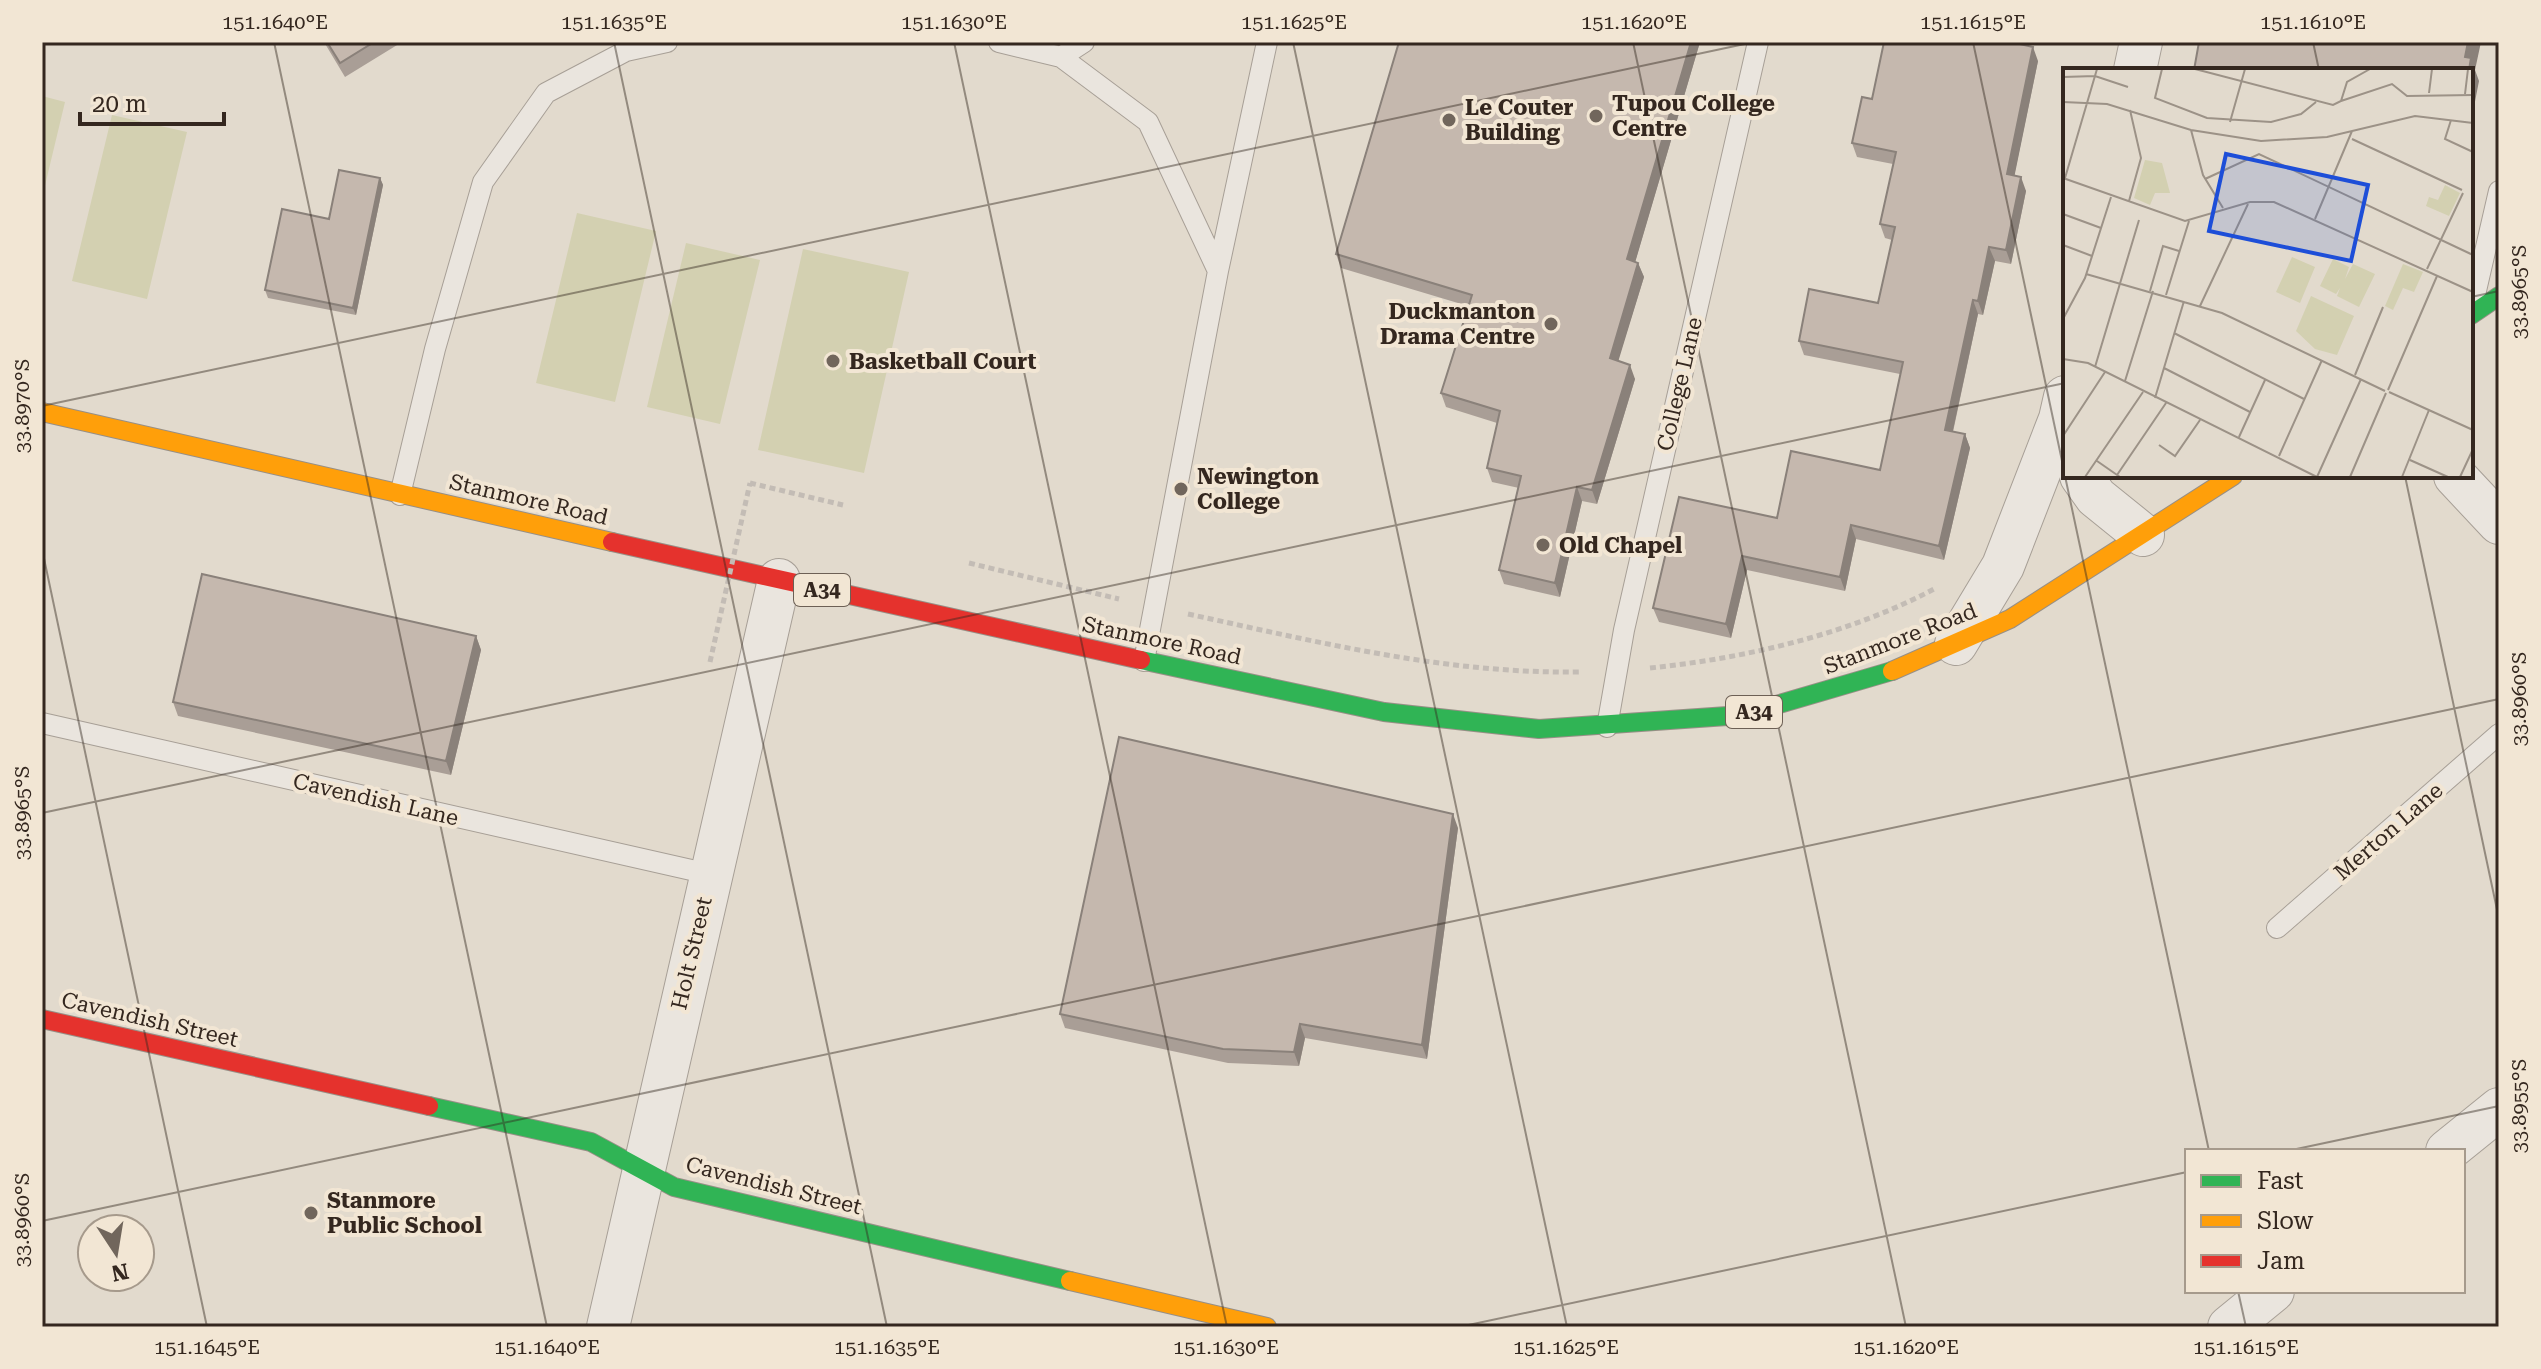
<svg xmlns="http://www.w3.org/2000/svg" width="2541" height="1369" font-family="'Roboto Serif',serif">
<rect width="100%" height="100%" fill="#e2dacd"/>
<path fill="#d3d0b1" d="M 42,96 L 65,102 L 42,198 Z
M 112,115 L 187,132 L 147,299 L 72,281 Z
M 577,213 L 656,231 L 615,402 L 536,383 Z
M 686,243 L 760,260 L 720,424 L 647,407 Z
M 803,249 L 909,272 L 864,473 L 758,450 Z"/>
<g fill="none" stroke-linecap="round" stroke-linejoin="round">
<defs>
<path id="lane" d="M 999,42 L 1061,57 L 1148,122 L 1218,271 L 1144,661
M 1061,57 L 1084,42
M 1218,271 L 1267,42
M 2472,308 L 2499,191
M 400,495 L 435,349 L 483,182 L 546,93 L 626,51 L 667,42
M 42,723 L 709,874
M 1607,727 L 1624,630 L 1758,42
M 2277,928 L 2499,734"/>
<path id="street" d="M 2135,70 L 2141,42
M 2081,476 L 2096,497 L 2143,535
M 2455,476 L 2499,523
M 1956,644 L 2003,566 L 2060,419 L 2065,397
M 2447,1151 L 2499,1109
M 608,1327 L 779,580
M 2229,1327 L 2273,1291"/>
<path id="fast" d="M 2471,315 L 2499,296
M 1141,660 L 1384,712 L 1539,729 L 1742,715 L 1892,671
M 429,1106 L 591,1142 L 674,1187 L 1070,1281"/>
<path id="slow" d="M 42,412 L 612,542
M 1892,671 L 2010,619 L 2233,476
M 1070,1281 L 1267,1327"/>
<path id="jam" d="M 612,542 L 1141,660
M 42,1019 L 429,1106"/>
</defs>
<use href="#lane" stroke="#a79f96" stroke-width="22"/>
<use href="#street" stroke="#a79f96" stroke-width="44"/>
<use href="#fast" stroke="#978f86" stroke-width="20"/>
<use href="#slow" stroke="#978f86" stroke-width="20"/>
<use href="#jam" stroke="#978f86" stroke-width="20"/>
<path stroke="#c3bcb5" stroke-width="5" stroke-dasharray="6 4" stroke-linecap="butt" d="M 750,483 L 843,505
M 969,563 L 1119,599
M 1188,614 C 1318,642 1446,674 1580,672
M 1650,668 C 1747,658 1850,634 1936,588"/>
<use href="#lane" stroke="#eae5de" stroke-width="20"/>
<use href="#street" stroke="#eae5de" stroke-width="42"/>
<use href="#fast" stroke="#30b455" stroke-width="18"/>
<use href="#slow" stroke="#ff9f0a" stroke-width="18"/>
<use href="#jam" stroke="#e5322d" stroke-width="18"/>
<path stroke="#c3bcb5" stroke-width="5" stroke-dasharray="6 4" stroke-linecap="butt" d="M 710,662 L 750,483"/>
</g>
<path fill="#a99e96" d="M 324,42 L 402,42 L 345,77 Z
M 1700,42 L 1635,262 L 1638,263 L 1644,277 L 1618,360 L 1635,379 L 1597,504 L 1582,501 L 1560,597 L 1504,584 L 1499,570 L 1519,488 L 1492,482 L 1487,468 L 1497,423 L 1446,407 L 1441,393 L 1468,306 L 1341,268 L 1336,254 Z
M 2038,61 L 2014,176 L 2026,191 L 2011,264 L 1995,261 L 1983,315 L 1978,314 L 1953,432 L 1965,434 L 1970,448 L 1944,560 L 1856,539 L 1845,591 L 1747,570 L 1731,638 L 1659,622 L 1653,608 L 1777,518 L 1880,470 L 1900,374 L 1804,355 L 1799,341 L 1878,303 L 1892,240 L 1885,238 L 1880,224 L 1893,164 L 1857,157 L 1852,143 L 1872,99 Z
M 380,178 L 383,185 L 356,315 L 268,298 L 265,290 L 329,219 Z
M 476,636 L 481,650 L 451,775 L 178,716 L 173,702 Z
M 1458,828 L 1427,1059 L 1305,1038 L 1299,1066 L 1228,1063 L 1065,1028 L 1060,1014 Z"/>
<path fill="#8a817a" d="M 1691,42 L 1700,42 L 1632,273 L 1627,259 Z
M 2468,42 L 2481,42 L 2475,70 L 2479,81 L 2471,122 L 2471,70 L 2468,70 L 2465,57 Z
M 2033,47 L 2038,61 L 2012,188 L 2007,174 Z
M 2021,177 L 2026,191 L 2011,264 L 2006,250 Z
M 380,178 L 383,185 L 356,315 L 353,308 Z
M 1989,247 L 1995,261 L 1983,315 L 1978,301 Z
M 1638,263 L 1644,277 L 1615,372 L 1610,358 Z
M 1973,300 L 1978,314 L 1950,444 L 1945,430 Z
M 1630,365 L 1635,379 L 1597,504 L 1592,490 Z
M 1965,434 L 1970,448 L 1944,560 L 1939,546 Z
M 1577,487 L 1582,501 L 1560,597 L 1555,583 Z
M 1851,525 L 1856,539 L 1845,591 L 1840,577 Z
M 1742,556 L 1747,570 L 1731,638 L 1726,624 Z
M 476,636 L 481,650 L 451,775 L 446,761 Z
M 1453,814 L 1458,828 L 1427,1059 L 1422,1045 Z
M 1300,1024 L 1305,1038 L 1299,1066 L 1294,1052 Z"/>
<path fill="#c5b8ae" stroke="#8a817a" stroke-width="2" d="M 327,42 L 374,42 L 340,63 Z
M 1399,42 L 1691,42 L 1627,259 L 1638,263 L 1610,358 L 1630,365 L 1592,490 L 1577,487 L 1555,583 L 1499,570 L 1521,476 L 1487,468 L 1500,411 L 1441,393 L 1472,295 L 1336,254 Z
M 1884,42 L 2011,42 L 2033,47 L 2007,174 L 2021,177 L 2006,250 L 1989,247 L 1978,301 L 1973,300 L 1945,430 L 1965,434 L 1939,546 L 1851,525 L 1840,577 L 1742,556 L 1726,624 L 1653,608 L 1679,497 L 1777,518 L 1791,451 L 1880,470 L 1903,362 L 1799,341 L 1809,289 L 1878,303 L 1895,227 L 1880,224 L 1896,152 L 1852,143 L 1862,97 L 1872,99 Z
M 2199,42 L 2468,42 L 2465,57 L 2471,58 L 2469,70 L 2194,70 Z
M 339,170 L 380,178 L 353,308 L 265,290 L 282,209 L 329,219 Z
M 202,574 L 476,636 L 446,761 L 173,702 Z
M 1119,737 L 1453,814 L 1422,1045 L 1300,1024 L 1294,1052 L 1223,1049 L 1060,1014 Z"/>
<path fill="none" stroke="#34271f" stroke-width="2" stroke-opacity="0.45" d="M 274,42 L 547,1327M 614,42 L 887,1327M 954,42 L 1227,1327M 1293,42 L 1567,1327M 1633,42 L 1906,1327M 1973,42 L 2065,475M 2313,42 L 2319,70M 2471,297 L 2499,291M 42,406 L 1754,42M 2065,476 L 2209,1151M 2405,476 L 2499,919M 42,549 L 207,1327M 42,813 L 2065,383M 2287,1151 L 2499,1106M 42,1221 L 2499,699M 2238,1291 L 2246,1327M 1459,1327 L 2187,1172"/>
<g fill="#71665c" stroke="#f2e6d4" stroke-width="3">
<circle cx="1596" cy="116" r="8"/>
<circle cx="1449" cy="120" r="8"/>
<circle cx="1551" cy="324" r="8"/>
<circle cx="833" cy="361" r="8"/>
<circle cx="1181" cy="489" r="8"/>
<circle cx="1543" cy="545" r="8"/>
<circle cx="311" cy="1213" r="8"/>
</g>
<g text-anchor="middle" stroke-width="8" stroke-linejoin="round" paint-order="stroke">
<g fill="#f2e6d4" stroke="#6d6055" stroke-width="2">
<rect x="794" y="574" width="56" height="32" rx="6"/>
<rect x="1726" y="696" width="56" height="32" rx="6"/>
</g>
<g font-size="20" font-weight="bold" fill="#34271f">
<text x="822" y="597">A34</text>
<text x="1754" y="719">A34</text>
</g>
<g font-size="22" font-weight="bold" fill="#34271f" stroke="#f2e6d4" text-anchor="start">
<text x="1612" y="111">Tupou College<tspan x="1612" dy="25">Centre</tspan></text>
<text x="1465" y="115">Le Couter<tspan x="1465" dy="25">Building</tspan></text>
<text x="1535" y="319" text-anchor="end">Duckmanton<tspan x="1535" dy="25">Drama Centre</tspan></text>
<text x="849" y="369">Basketball Court</text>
<text x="1197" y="484">Newington<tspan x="1197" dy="25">College</tspan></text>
<text x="1559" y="553">Old Chapel</text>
<text x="327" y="1208">Stanmore<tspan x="327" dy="25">Public School</tspan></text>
</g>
<g font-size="22" fill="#34271f" stroke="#f2e6d4">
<text transform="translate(1679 384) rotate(-77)" y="8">College Lane</text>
<text transform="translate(529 499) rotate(13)" y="8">Stanmore Road</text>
<text transform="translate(1900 638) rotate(-21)" y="8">Stanmore Road</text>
<text transform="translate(1162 640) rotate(12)" y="8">Stanmore Road</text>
<text transform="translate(376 799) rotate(13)" y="8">Cavendish Lane</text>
<text transform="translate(2388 831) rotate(-41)" y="8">Merton Lane</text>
<text transform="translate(691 953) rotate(-77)" y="8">Holt Street</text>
<text transform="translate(150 1019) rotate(13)" y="8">Cavendish Street</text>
<text transform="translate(774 1185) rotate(14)" y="8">Cavendish Street</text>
</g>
</g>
<g transform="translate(2063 68)">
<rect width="410" height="410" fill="#e2dacd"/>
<path d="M 82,92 L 99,95 L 107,125 L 92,125 L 87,137 L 71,130 ZM 382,117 L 397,125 L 386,148 L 363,138 L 366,129 L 375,132 ZM 340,196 L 360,204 L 351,224 L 340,220 L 330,242 L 322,238 Z" fill="#d3d0b1"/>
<path d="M 229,189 L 252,199 L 237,235 L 213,224 ZM 270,191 L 286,199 L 282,211 L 290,196 L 312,206 L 296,239 L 274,228 L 277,220 L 273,226 L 257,218 ZM 248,228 L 291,248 L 274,287 L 252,281 L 233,263 Z" fill="#d3d0b1"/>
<path fill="none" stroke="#9c9287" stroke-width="2" d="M 99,1 L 92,30 L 144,50 L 208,54 L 238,46 L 253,34M 132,1 L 270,37 L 278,33 L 284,14 L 307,1M 0,9 L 32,8 L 65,19M 366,25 L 369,1M 402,26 L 405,1M 278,33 L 329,16 L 344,28 L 410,27M 0,34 L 44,36 L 128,62 L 198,73 L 264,69 L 352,48 L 410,55M 388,52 L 382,71 L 410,84M 167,54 L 182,1M 128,62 L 140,107 L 160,140M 289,71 L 399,122M 0,110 L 122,153 L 187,134 L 211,134 L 410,224M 2,110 L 34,1M 142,111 L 196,86 L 410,187M 66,133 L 78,90 L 67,42M 0,146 L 38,160M 252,151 L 289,63M 0,177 L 29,188M 364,201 L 400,125M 23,206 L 159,245 L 322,323M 87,223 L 100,178 L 116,183M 103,227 L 126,153M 137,238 L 185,136M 0,251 L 22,210 L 48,129M 111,265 L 241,331M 0,291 L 25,295 L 254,409M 32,299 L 76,152M 101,300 L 187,344M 292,307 L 320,239M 62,313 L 90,223M 325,322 L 374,208M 326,324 L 410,362M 92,330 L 121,233M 0,368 L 42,304M 176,369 L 202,312M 96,377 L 112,388 L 137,352M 216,388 L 259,292M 347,392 L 385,409M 34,393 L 57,409M 54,407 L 103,335M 22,409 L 80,324M 254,409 L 298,311M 287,409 L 323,325M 339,409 L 366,342M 397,409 L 410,381"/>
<path fill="#1d4ed8" fill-opacity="0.15" stroke="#1d4ed8" stroke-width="4" d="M 163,86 L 305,117 L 288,193 L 146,163 Z"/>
<rect width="410" height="410" fill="none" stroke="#34271f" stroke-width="4"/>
</g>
<rect width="2541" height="1369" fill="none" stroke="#f2e6d4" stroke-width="88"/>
<rect x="2185" y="1149" width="280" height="144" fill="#f2e6d4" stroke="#a69a8c" stroke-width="2"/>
<rect x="2201" y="1175" width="40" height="12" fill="#30b455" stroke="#a69a8c" stroke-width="2"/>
<text x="2257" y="1189" font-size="24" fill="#34271f">Fast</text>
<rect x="2201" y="1215" width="40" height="12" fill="#ff9f0a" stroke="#a69a8c" stroke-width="2"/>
<text x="2257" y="1229" font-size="24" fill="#34271f">Slow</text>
<rect x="2201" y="1255" width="40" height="12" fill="#e5322d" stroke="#a69a8c" stroke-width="2"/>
<text x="2257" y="1269" font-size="24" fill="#34271f">Jam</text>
<g transform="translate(116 1253) rotate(168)"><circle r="38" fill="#f2e6d4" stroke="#a69a8c" stroke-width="2"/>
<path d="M0-6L14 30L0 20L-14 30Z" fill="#71665c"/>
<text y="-12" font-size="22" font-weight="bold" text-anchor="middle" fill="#34271f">N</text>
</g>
<path d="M80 112v12h144v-12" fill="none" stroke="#34271f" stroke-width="4"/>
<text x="92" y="112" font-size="24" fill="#34271f" stroke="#f2e6d4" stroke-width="6" paint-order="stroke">20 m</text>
<rect x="44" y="44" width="2453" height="1281" fill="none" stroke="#34271f" stroke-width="3"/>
<g font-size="20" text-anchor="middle" fill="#34271f">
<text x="275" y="29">151.1640°E</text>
<text x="614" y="29">151.1635°E</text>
<text x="954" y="29">151.1630°E</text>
<text x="1294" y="29">151.1625°E</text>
<text x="1634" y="29">151.1620°E</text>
<text x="1973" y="29">151.1615°E</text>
<text x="2313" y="29">151.1610°E</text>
<text transform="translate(2519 292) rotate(-90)" y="7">33.8965°S</text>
<text transform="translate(22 406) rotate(-90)" y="7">33.8970°S</text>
<text transform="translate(2519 699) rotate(-90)" y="7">33.8960°S</text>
<text transform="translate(22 813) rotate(-90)" y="7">33.8965°S</text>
<text transform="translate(2519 1106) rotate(-90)" y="7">33.8955°S</text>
<text transform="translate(22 1220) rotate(-90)" y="7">33.8960°S</text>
<text x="207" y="1354">151.1645°E</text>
<text x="547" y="1354">151.1640°E</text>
<text x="887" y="1354">151.1635°E</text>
<text x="1226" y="1354">151.1630°E</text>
<text x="1566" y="1354">151.1625°E</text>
<text x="1906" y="1354">151.1620°E</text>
<text x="2246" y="1354">151.1615°E</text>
</g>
</svg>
